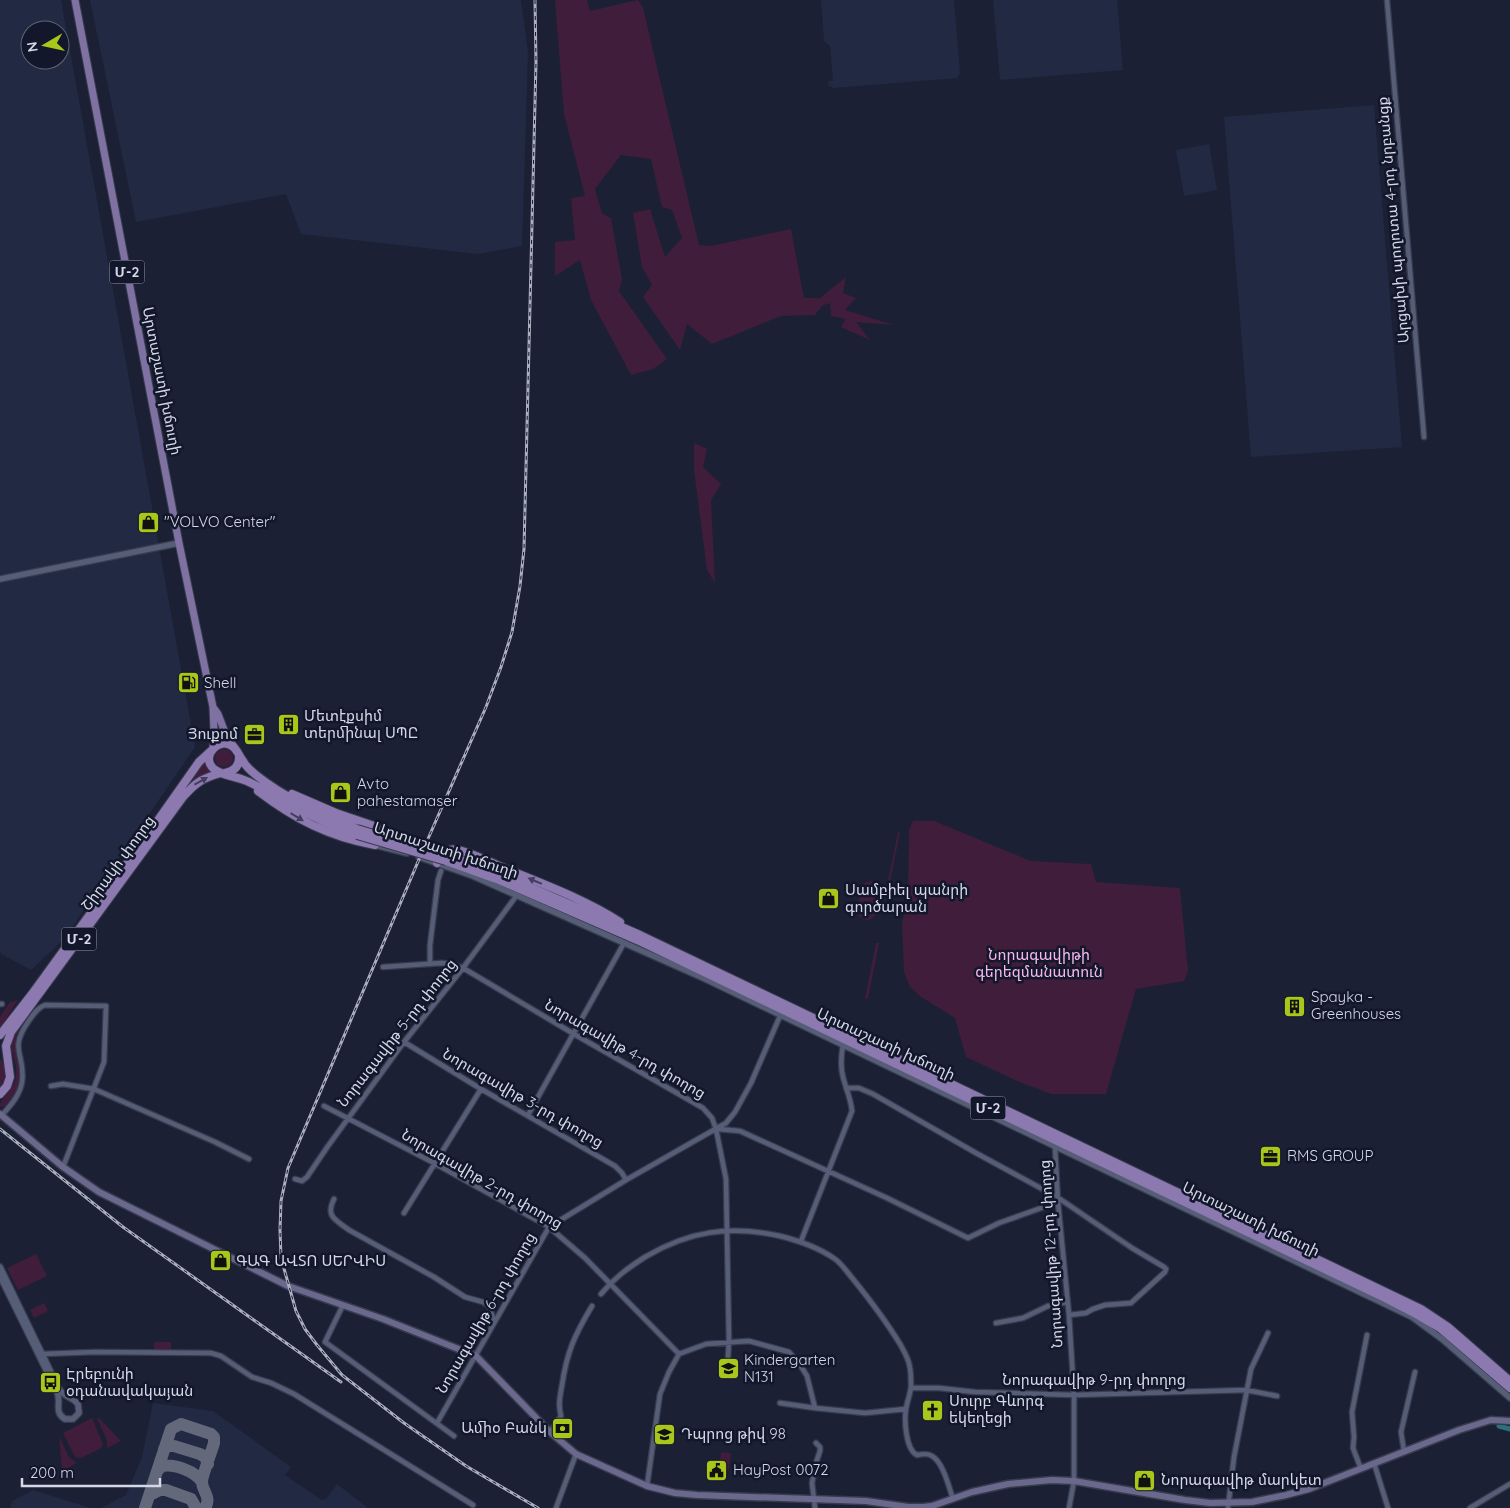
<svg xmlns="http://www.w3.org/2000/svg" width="1510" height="1508" font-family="Quicksand,'Noto Sans Armenian',sans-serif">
<rect width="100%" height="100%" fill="#1b2035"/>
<path fill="#222943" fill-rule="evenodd" d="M 0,0 L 61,0 L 195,747 L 64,939 L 31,970 L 1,954 L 0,949 ZM 30,30 L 60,30 L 60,60 L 30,60 Z
M 90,0 L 521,0 L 528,53 L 522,246 L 478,254 L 301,234 L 286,194 L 136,222 Z
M 821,0 L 954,0 L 960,73 L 957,78 L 833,88 L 828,85 L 828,81 L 833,81 L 830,46 L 824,41 Z
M 993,0 L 1117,0 L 1123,70 L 1000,80 Z
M 1374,105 L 1402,447 L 1251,457 L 1224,117 Z
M 1209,144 L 1217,190 L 1184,196 L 1176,150 Z
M 153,1403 L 213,1411 L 291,1467 L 285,1475 L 322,1500 L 326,1499 L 337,1484 L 368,1508 L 101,1508 L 126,1495 L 142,1457 Z
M 33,1490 L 91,1508 L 10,1508 L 12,1501 Z"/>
<path fill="#401d3a" d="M 555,0 L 587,0 L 590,11 L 638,0 L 643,8 L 699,245 L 711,246 L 791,229 L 804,298 L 820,298 L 846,277 L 843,293 L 856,298 L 845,310 L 894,325 L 856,322 L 870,340 L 841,327 L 846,319 L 831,316 L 830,303 L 822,306 L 815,315 L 781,316 L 712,344 L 687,324 L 680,350 L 643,297 L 652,285 L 642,267 L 633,213 L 650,209 L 665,257 L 682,238 L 672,210 L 662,207 L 651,159 L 621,155 L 595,189 L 602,213 L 611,218 L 622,279 L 619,291 L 667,359 L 653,369 L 631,375 L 591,300 L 580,260 L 555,276 L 555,242 L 575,240 L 571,198 L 585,196 L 564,114 Z
M 694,443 L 707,449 L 703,467 L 721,484 L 711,500 L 715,583 L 707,570 L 694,470 Z
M215 758a9 9 0 1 1 18 0a9 9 0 1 1-18 0Z
M 205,761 L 210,773 L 197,778 L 192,783 L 189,781 Z
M 913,821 L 934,821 L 1031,861 L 1091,864 L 1096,882 L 1180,888 L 1188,971 L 1184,981 L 1136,989 L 1106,1094 L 1051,1094 L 1015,1080 L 966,1057 L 955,1018 L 921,997 L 910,987 L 904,972 L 902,923 L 908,899 L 909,830 Z
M 898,832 L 900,832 L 890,882 L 888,881 Z
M 872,881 L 878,884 C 886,894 877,932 859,916 C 856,910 859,890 864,884 C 867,881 868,882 872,881 Z
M 876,943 L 879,943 L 868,999 L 865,999 Z
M 18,1000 L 0,1028 L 0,1017 L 10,1002 Z
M 19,1029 C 8,1060 33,1075 6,1106 L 0,1107 C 0,1097 15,1090 16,1075 C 18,1056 3,1049 19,1029 Z
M 0,1058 C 7,1068 6,1078 0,1088 Z
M 36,1254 L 47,1276 L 18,1290 L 7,1268 Z
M 44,1303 L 48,1311 L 34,1318 L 30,1310 Z
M 154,1342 L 171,1342 L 171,1350 L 154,1349 Z
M 92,1418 L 103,1444 L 101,1448 L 81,1458 L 75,1457 L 63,1433 Z
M 99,1418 L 121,1441 L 107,1448 L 107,1440 L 97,1419 Z
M 59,1436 L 69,1457 L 77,1463 L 62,1471 Z
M 721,1452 L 731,1453 L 729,1470 L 719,1469 Z"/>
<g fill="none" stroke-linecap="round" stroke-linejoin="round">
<path stroke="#29717d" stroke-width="5" d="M 1499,1426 L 1510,1429"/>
<path stroke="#63687a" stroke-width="12" d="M 164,1449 L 168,1446 L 174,1446 L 200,1454 L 205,1457 L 208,1464
M 158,1470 L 162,1466 C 175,1464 195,1471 202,1482
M 150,1495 L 160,1490 L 166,1490 L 191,1499 L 196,1508
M 145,1508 L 171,1429 L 181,1424 L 211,1434 L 214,1437 L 214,1443 C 212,1451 202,1475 202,1482 C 202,1491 212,1497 205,1508"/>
<defs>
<path id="minor" d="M 1387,0 L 1424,437
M 430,964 L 430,945 L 438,880 L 441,871
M 383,967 L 442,963 L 451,964 L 463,968 L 574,1034 L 703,1108 L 712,1118 L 716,1129 L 726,1179 L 729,1341 L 728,1357
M 0,1004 L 2,1004
M 404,1042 L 481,1089 L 615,1166 L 622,1173 L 626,1180
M 51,1086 L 63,1084 L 94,1089 L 215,1142 L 249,1159
M 846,1088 L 859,1088 L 873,1094 L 976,1153 L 1057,1197 L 1132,1248 L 1164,1267 L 1166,1269 L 1165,1272 L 1131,1303 L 1105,1305 L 1093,1309 L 1086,1313 L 1069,1315
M 324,1106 L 434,1163 L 549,1227 L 585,1258 L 679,1354
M 2,1115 C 11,1105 20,1095 22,1082 C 26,1054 8,1051 28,1022 C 33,1015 37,1008 45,1005 L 106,1006 L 104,1062 L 63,1167
M 528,1115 L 624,943
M 718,1129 L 740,1131 L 887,1198 L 968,1238 L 999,1223 L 1058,1202
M 1055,1147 L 1058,1202 L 1069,1315 L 1074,1395 L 1074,1481 L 1069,1508
M 295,1179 L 302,1181 L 307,1177 L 328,1146 L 404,1042 L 463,968 L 517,895
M 334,1199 C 325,1217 336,1220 349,1230 L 434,1277 L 465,1297 L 483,1302 L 489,1306 L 494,1321
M 404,1213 L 481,1089
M 801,1241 L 852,1111 C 851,1099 846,1089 843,1077 C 840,1066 841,1056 843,1045
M 601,1294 C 614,1278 628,1268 645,1257 C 689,1231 729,1225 780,1236 C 800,1241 818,1247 835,1259 C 842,1264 847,1272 853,1279 C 870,1300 886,1321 900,1344 C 904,1351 909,1359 910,1368 C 911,1374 911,1381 911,1387 C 910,1395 907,1402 906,1409 C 904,1421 906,1450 917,1455 C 922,1454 928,1453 932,1456 C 943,1462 949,1487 953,1499
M 343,1305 L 325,1342 L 454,1436
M 996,1323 L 1023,1318 L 1048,1306 L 1067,1302
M 42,1354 L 95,1352 L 211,1353 L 221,1356 L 252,1377 L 271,1383 L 294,1394 L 473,1505
M 911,1388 L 939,1388 L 975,1392 L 1074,1395 L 1246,1390 L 1277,1396
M 780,1403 L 815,1408 L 865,1413 L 906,1409
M 437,1423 L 549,1227 L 626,1180 L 726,1123 L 735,1112 L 751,1083 L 780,1016
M 550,1432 L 561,1416 C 558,1405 560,1396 562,1385 C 567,1352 574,1336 592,1306
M 1404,1451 L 1401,1432 L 1415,1372
M 1374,1463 L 1388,1508
M 1361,1469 L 1353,1448 L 1354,1437 L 1352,1412 L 1367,1335
M 647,1486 L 660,1394 L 669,1372 L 679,1354 L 706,1344 L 749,1341 L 789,1352 L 799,1363 L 807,1376 L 815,1408
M 556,1508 L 576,1454
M 815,1508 L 812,1483 L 816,1463 L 820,1451 L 820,1447 L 816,1443
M 1228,1508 L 1234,1457 L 1251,1369 L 1268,1333
M 1470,1508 L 1510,1484"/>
<path id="tertiary" d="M 0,579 L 179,543
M 375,845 L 407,853
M 419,857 L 473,876 L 701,977 L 1412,1317 L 1442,1339 L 1510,1398
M 0,1267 L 59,1389 C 65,1398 72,1396 78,1404 L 79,1413 L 73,1419 L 65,1419 C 53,1412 62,1402 57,1392 L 0,1276"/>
<path id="secondary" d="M 0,1114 L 63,1167 L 99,1192 L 288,1286 L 383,1319 L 476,1356 L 550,1432 L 576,1454 L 647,1486 L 675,1493 L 697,1495 L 866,1501 L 908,1507 L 923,1507 L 932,1506 L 972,1492 L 1008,1484 L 1052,1480 L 1074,1481 L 1185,1500 L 1210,1503 L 1252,1502 L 1286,1495 L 1309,1489 L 1459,1430 L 1491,1420 L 1510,1421"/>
<path id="primary" d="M 75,0 L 179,543 L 213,707 L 214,732 L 213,749
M 213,707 L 218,714 L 226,735 L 235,748"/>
<path id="trunk" d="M 225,773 C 235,771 240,765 239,755
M 258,791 C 295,819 329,837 375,845 L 378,831 L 377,827 L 336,813 L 292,794
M 357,835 C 331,826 307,814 284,801 C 270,794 258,785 244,780 C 236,777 217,774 212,767 C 202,755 219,737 232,746 C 237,749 239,756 243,761 C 246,767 251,771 256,775 C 286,799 322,814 357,829
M 448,856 L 475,864 L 502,875 L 640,935 L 1421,1309 L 1448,1327 L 1510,1381
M 446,861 L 499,880 L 637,940 L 1385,1298 L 1416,1314 L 1440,1328 L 1510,1388
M 437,863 C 441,854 447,848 457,850 C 470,852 492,863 504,868 C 543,884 584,899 620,922
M 0,1035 L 32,994 L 144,840 L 199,762 L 211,751
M 0,1094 L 7,1086 L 10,1077 L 6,1046 L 11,1032 L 183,797 C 196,782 203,778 221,773"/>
</defs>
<use href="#minor" stroke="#373b4d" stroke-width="7"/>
<use href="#tertiary" stroke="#373b4d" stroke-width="8"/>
<use href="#secondary" stroke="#373b4d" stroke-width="9"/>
<use href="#primary" stroke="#373b4d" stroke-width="9"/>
<use href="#trunk" stroke="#373b4d" stroke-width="10"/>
<use href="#minor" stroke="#565d76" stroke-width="4.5"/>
<use href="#tertiary" stroke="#565d76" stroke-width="5.5"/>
<use href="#secondary" stroke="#6a688c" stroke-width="6"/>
<use href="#primary" stroke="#7f72a2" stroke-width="7"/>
<use href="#trunk" stroke="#8c79b0" stroke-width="8"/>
<defs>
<path id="rail" d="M 535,0 L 536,62 L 524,549 L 520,586 L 512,632 L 501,667 L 486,707 L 420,857 L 288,1168 L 281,1201 L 280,1230 L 281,1258 L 296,1311 L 305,1329 L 317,1345 L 342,1375 L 404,1423 L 466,1466 L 538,1508
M 0,1129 L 123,1227 L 341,1382"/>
</defs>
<use href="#rail" stroke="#abafbf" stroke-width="3"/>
<use href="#rail" stroke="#12172b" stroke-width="1" stroke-dasharray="4" stroke-linecap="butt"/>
<defs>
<path id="trunk-bridge" d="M 357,829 L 448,856
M 357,835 L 446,861"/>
</defs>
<use href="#trunk-bridge" stroke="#373b4d" stroke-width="10" stroke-linecap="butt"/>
<use href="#trunk-bridge" stroke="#8c79b0" stroke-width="8"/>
</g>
<defs><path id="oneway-solid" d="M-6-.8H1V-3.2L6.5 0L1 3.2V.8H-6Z" transform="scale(1.25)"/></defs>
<g fill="#433e60">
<use href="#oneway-solid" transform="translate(201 781) rotate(-29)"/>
<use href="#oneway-solid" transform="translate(297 817) rotate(31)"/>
<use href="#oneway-solid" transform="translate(535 881) rotate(-157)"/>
</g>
<defs>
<symbol id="shop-square" viewBox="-11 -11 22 22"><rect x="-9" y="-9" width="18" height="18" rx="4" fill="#a9c71a" stroke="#12172b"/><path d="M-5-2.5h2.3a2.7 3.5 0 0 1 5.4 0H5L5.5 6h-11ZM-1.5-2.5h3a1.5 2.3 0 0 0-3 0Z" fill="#111"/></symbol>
<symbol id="fuel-square" viewBox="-11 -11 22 22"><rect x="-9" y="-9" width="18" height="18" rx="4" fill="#a9c71a" stroke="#12172b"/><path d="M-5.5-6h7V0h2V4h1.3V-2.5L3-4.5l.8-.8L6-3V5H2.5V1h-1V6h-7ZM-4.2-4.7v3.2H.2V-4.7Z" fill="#111"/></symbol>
<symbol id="building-square" viewBox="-11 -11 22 22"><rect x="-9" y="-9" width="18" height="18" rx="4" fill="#a9c71a" stroke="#12172b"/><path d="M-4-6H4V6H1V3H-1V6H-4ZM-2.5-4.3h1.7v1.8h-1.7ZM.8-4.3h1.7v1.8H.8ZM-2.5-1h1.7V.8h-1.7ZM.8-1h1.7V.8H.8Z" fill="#111"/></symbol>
<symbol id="office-square" viewBox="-11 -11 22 22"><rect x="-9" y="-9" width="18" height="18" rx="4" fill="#a9c71a" stroke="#12172b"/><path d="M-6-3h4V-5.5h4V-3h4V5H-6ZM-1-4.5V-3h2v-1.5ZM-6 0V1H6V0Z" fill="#111"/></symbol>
<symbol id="school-square" viewBox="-11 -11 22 22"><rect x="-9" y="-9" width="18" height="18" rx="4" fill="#a9c71a" stroke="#12172b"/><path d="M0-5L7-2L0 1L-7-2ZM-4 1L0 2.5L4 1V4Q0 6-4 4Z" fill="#111"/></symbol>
<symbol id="bus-square" viewBox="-11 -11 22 22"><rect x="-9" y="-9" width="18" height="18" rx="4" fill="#a9c71a" stroke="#12172b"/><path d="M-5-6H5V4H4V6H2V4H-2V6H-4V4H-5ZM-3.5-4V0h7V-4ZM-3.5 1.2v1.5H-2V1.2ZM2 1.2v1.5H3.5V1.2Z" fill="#111"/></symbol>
<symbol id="church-square" viewBox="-11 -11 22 22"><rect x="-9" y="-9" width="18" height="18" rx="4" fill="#a9c71a" stroke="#12172b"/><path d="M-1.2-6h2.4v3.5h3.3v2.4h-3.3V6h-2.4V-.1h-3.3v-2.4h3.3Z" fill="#111"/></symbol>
<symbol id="bank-square" viewBox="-11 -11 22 22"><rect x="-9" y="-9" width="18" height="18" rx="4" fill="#a9c71a" stroke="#12172b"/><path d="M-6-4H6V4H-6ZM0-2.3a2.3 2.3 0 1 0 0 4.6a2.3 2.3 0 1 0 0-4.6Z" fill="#111"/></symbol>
<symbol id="civic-square" viewBox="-11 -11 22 22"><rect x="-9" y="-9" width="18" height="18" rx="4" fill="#a9c71a" stroke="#12172b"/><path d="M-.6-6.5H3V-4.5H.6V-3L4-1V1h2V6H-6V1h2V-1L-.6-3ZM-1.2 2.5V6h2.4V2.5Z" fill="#111"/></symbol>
</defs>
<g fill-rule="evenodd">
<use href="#shop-square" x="136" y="510" width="25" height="25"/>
<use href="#fuel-square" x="176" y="670" width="25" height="25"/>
<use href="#building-square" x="276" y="712" width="25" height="25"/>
<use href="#office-square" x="242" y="722" width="25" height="25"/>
<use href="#shop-square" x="328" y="780" width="25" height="25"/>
<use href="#shop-square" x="816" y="886" width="25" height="25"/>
<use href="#building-square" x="1282" y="994" width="25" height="25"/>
<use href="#office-square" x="1258" y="1144" width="25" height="25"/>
<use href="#shop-square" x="208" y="1248" width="25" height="25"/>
<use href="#school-square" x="716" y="1356" width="25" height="25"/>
<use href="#bus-square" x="38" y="1370" width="25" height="25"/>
<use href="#church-square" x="920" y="1398" width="25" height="25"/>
<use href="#bank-square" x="550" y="1416" width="25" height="25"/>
<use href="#school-square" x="652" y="1422" width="25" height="25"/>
<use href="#civic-square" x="704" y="1458" width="25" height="25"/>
<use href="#shop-square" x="1132" y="1468" width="25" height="25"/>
</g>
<g text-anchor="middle" stroke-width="5" stroke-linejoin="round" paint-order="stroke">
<g fill="#12172b" stroke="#9a9eaf" stroke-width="1">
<rect x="109.5" y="260.5" width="35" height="23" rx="4"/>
<rect x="61.5" y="927.5" width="35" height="23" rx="4"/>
<rect x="970.5" y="1096.5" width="35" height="23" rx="4"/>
</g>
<g font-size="14" font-weight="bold" fill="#d4d8e7">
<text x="127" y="277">Մ-2</text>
<text x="79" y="944">Մ-2</text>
<text x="988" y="1113">Մ-2</text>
</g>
<g font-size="15" fill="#d4d8e7" stroke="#12172b">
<text transform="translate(1393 220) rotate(-95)" y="5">Արցախի պողոտա 4-րդ նրբանցք</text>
<text transform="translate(162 381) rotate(79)" y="5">Արտաշատի խճուղի</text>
<text transform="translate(446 850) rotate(18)" y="5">Արտաշատի խճուղի</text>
<text transform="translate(118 863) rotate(-54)" y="5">Շիրակի փողոց</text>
<text transform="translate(397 1033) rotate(-52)" y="5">Նորագավիթ 5-րդ փողոց</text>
<text transform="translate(886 1044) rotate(25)" y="5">Արտաշատի խճուղի</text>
<text transform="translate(625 1049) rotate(30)" y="5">Նորագավիթ 4-րդ փողոց</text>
<text transform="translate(523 1098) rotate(30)" y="5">Նորագավիթ 3-րդ փողոց</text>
<text transform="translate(482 1179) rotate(30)" y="5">Նորագավիթ 2-րդ փողոց</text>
<text transform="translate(1251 1219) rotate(26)" y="5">Արտաշատի խճուղի</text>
<text transform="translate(1051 1254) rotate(-94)" y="5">Նորագավիթ 12-րդ փողոց</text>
<text transform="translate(486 1313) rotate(-60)" y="5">Նորագավիթ 6-րդ փողոց</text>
<text x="1094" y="1385">Նորագավիթ 9-րդ փողոց</text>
</g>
<g font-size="15" fill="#d4d8e7" stroke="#12172b" text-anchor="start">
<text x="164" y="527">"VOLVO Center"</text>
<text x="204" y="688">Shell</text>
<text x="304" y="721">Մետէքսիմ<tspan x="304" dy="17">տերմինալ ՍՊԸ</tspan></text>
<text x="238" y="739" text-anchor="end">Յուքոմ</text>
<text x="357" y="789">Avto<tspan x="357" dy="17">pahestamaser</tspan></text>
<text x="845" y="895">Սամբիել պանրի<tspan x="845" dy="17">գործարան</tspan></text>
<text x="1311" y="1002">Spayka -<tspan x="1311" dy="17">Greenhouses</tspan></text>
<text x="1287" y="1161">RMS GROUP</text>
<text x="236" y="1266">ԳԱԳ ԱՎՏՈ ՍԵՐՎԻՍ</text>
<text x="744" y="1365">Kindergarten<tspan x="744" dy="17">N131</tspan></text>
<text x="66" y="1379">Էրեբունի<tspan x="66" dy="17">օդանավակայան</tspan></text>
<text x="949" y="1406">Սուրբ Գևորգ<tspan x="949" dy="17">եկեղեցի</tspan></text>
<text x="547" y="1433" text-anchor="end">Ամիօ Բանկ</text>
<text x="681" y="1439">Դպրոց թիվ 98</text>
<text x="733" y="1475">HayPost 0072</text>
<text x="1161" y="1485">Նորագավիթ մարկետ</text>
</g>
<g font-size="15" fill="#f8b6eb" stroke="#12172b">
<text x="1039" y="960">Նորագավիթի<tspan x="1039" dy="17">գերեզմանատուն</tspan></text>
</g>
</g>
<g transform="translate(45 45) rotate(261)"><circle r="24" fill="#12172b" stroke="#606476"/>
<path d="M0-4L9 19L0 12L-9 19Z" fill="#a9c71a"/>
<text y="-8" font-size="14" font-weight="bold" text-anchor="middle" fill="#d4d8e7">N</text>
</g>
<path d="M22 1478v8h138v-8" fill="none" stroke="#d4d8e7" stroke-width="2.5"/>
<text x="30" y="1478" font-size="15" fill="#d4d8e7" stroke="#12172b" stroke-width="4" paint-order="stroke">200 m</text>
</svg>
